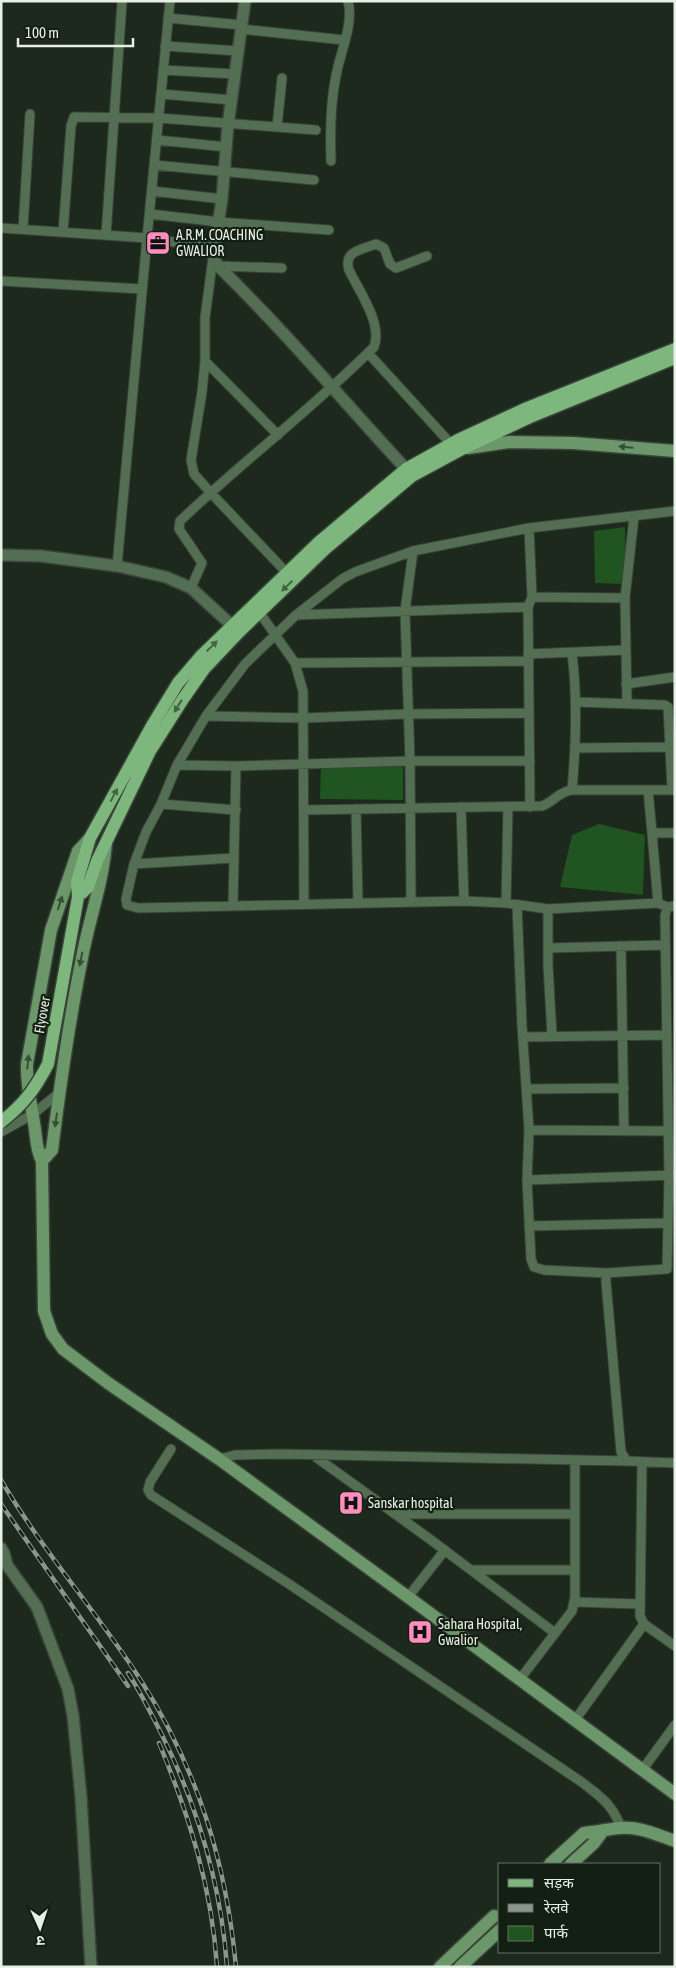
<svg xmlns="http://www.w3.org/2000/svg" width="676" height="1968" font-family="'Asap Condensed','Noto Sans Devanagari',sans-serif">
<rect width="100%" height="100%" fill="#1c291c"/>
<path fill="#205421" d="M 625,527 L 626,584 L 595,583 L 594,531 Z
M 321,766 L 403,767 L 403,800 L 320,799 Z
M 599,824 L 645,835 L 643,895 L 560,887 L 572,835 Z"/>
<g fill="none" stroke-linecap="round" stroke-linejoin="round">
<defs>
<path id="minor" d="M 168,18 L 241,25
M 241,29 L 344,40
M 165,46 L 238,51
M 163,70 L 235,74
M 161,94 L 232,100
M 277,127 L 282,78
M 157,140 L 227,147
M 331,161 C 330,133 330,104 336,76 C 340,52 354,25 348,1
M 154,165 L 314,180
M 152,191 L 222,199
M 150,214 L 219,222 L 329,230
M 1,228 L 147,238 L 170,1
M 23,229 L 30,114
M 63,232 L 71,126 L 74,117 L 159,118 L 316,130
M 106,235 L 122,2
M 213,257 L 205,318 L 205,361 L 202,392 L 191,460 L 194,474 L 210,492 L 286,572
M 218,266 L 282,268
M 1,281 L 142,289
M 368,353 L 451,444
M 205,361 L 278,435
M 529,528 L 413,551 L 355,572 L 342,579 L 296,615 L 245,664 L 206,716 L 177,765 L 161,804 L 146,832 L 134,864 L 126,899 L 127,905 L 138,908 L 464,901 L 506,903 L 548,909 L 658,903 L 667,907
M 117,566 L 147,238 L 214,248
M 191,588 L 202,563 L 179,529 L 180,521 C 243,461 312,409 374,347 C 383,324 359,291 349,270 C 343,251 361,250 376,244 L 384,248 L 390,264 L 396,268 L 427,256
M 532,597 L 625,598
M 257,609 L 295,663 L 303,691 L 304,903
M 296,615 L 528,607
M 528,654 L 626,650
M 572,654 C 578,699 576,744 572,790
M 295,663 L 529,661
M 626,684 L 675,677
M 575,702 L 665,705 L 668,707 L 672,789
M 627,703 L 625,598 L 634,517
M 206,716 L 304,718 L 407,714 L 529,713
M 576,748 L 671,747
M 177,765 L 236,766 L 410,761 L 530,761
M 161,804 L 236,810
M 461,807 L 464,901
M 530,807 L 528,607 L 532,597 L 529,528 L 675,511
M 356,809 L 358,902
M 304,810 L 542,806 C 555,801 558,792 572,790 L 648,790
M 652,833 L 648,790 L 675,790
M 134,864 L 233,858
M 411,902 L 410,761 L 405,611 L 413,551
M 506,903 L 508,807
M 658,903 L 652,833 L 675,833
M 233,905 L 236,766
M 517,905 L 522,1026 L 529,1130 L 527,1180 L 531,1259 L 534,1267 L 544,1270 L 606,1273
M 675,906 L 667,907 L 665,916 L 669,1176 L 667,1269 L 606,1273 L 606,1282 L 621,1452 L 627,1461 L 675,1463
M 548,909 L 548,966 L 552,1035
M 621,946 L 624,1131
M 548,948 L 665,945
M 524,1037 L 667,1035
M 527,1089 L 624,1088
M 529,1130 L 667,1131
M 1,1132 L 33,1114 L 59,1093
M 527,1180 L 675,1175
M 529,1226 L 668,1223
M 171,1449 L 150,1482 L 148,1490 L 151,1495 L 289,1584 L 583,1783 C 601,1797 613,1805 621,1828
M 313,1455 L 427,1537 L 555,1633
M 219,1459 L 235,1455 L 282,1454 L 627,1461
M 642,1463 L 640,1616 L 644,1624 L 675,1646
M 395,1514 L 575,1514
M 471,1570 L 575,1570
M 408,1597 L 445,1550
M 574,1602 L 639,1604
M 520,1679 L 572,1611 L 575,1597 L 575,1460
M 575,1720 L 644,1624
M 643,1769 L 675,1725"/>
<path id="tertiary" d="M 245,1 L 228,125 L 222,199 L 213,257 L 218,266 C 284,330 343,401 406,469
M 1,555 L 41,556 L 117,566 L 166,577 L 191,588 L 238,631
M 1,1548 L 4,1553 L 7,1565 L 37,1607 L 68,1689 L 73,1716 L 81,1797 L 91,1967"/>
<path id="secondary" d="M 468,448 L 509,442 L 573,443 L 675,451
M 90,838 L 78,851 L 51,930 L 27,1064 C 26,1084 31,1103 34,1123 C 37,1138 35,1147 42,1161 L 44,1311 L 52,1334 L 63,1349 L 108,1383 L 219,1459 L 408,1597 L 675,1794
M 42,1161 L 52,1150 C 60,1086 69,1021 82,958 C 89,919 103,883 106,843
M 550,1864 L 584,1833 C 597,1832 607,1829 620,1828 C 639,1826 657,1835 675,1841
M 571,1864 L 594,1843 L 602,1832
M 440,1967 L 494,1916
M 460,1967 L 500,1930"/>
<path id="primary" d="M 78,897 L 77,882 L 90,838 L 153,724 L 178,683 L 202,655 L 319,542 L 406,469 L 458,440 L 527,408 L 675,349
M 78,897 L 88,887 L 97,861 L 150,751 L 183,699 L 204,669 L 239,632 L 325,549 L 412,476 L 462,449 L 530,417 L 675,358"/>
</defs>
<use href="#minor" stroke="#384538" stroke-width="11"/>
<use href="#tertiary" stroke="#384538" stroke-width="14"/>
<use href="#secondary" stroke="#384538" stroke-width="15"/>
<use href="#primary" stroke="#384538" stroke-width="15"/>
<use href="#minor" stroke="#536e52" stroke-width="9"/>
<use href="#tertiary" stroke="#536e52" stroke-width="11"/>
<use href="#secondary" stroke="#6c976a" stroke-width="12"/>
<use href="#primary" stroke="#7eb77d" stroke-width="12"/>
<defs>
<path id="rail" d="M 1,1480 C 42,1550 96,1611 140,1679 C 197,1768 226,1861 236,1967
M 1,1504 L 128,1686
M 128,1673 C 141,1693 152,1715 163,1737 C 199,1810 221,1885 227,1967
M 159,1743 C 189,1815 212,1888 217,1967"/>
</defs>
<use href="#rail" stroke="#8b968b" stroke-width="4.5"/>
<use href="#rail" stroke="#131f13" stroke-width="2.5" stroke-dasharray="8" stroke-linecap="butt"/>
<defs>
<path id="primary-bridge" d="M 1,1122 C 24,1104 35,1089 48,1064 L 78,897"/>
</defs>
<use href="#primary-bridge" stroke="#384538" stroke-width="15" stroke-linecap="butt"/>
<use href="#primary-bridge" stroke="#7eb77d" stroke-width="12"/>
</g>
<defs><path id="oneway-solid" d="M-6-.8H1V-3.2L6.5 0L1 3.2V.8H-6Z" transform="scale(1.25)"/></defs>
<g fill="#374f36">
<use href="#oneway-solid" transform="translate(626 447) rotate(-175)"/>
<use href="#oneway-solid" transform="translate(60 903) rotate(-72)"/>
<use href="#oneway-solid" transform="translate(81 959) rotate(101)"/>
<use href="#oneway-solid" transform="translate(28 1062) rotate(-84)"/>
<use href="#oneway-solid" transform="translate(56 1120) rotate(98)"/>
</g>
<g fill="#436343">
<use href="#oneway-solid" transform="translate(287 586) rotate(136)"/>
<use href="#oneway-solid" transform="translate(212 646) rotate(-44)"/>
<use href="#oneway-solid" transform="translate(178 706) rotate(122)"/>
<use href="#oneway-solid" transform="translate(114 795) rotate(-62)"/>
</g>
<defs>
<symbol id="office-square" viewBox="-11 -11 22 22"><rect x="-9" y="-9" width="18" height="18" rx="4" fill="#fe8ebe" stroke="#131f13"/><path d="M-6-3h4V-5.5h4V-3h4V5H-6ZM-1-4.5V-3h2v-1.5ZM-6 0V1H6V0Z" fill="#111"/></symbol>
<symbol id="hospital-square" viewBox="-11 -11 22 22"><rect x="-9" y="-9" width="18" height="18" rx="4" fill="#fe8ebe" stroke="#131f13"/><path d="M-5-5h3v3.5h4V-5h3V5h-3V1.5h-4V5h-3Z" fill="#111"/></symbol>
</defs>
<g fill-rule="evenodd">
<use href="#office-square" x="144" y="229" width="28" height="28"/>
<use href="#hospital-square" x="337" y="1489" width="28" height="28"/>
<use href="#hospital-square" x="406" y="1618" width="28" height="28"/>
</g>
<g text-anchor="middle" stroke-width="4.5" stroke-linejoin="round" paint-order="stroke">
<g font-size="14" fill="#e7f0e7" stroke="#131f13" text-anchor="start">
<text x="176" y="240">A.R.M. COACHING<tspan x="176" dy="16">GWALIOR</tspan></text>
<text x="368" y="1508">Sanskar hospital</text>
<text x="438" y="1629">Sahara Hospital,<tspan x="438" dy="16">Gwalior</tspan></text>
</g>
<g font-size="14" fill="#e7f0e7" stroke="#131f13">
<text transform="translate(42 1015) rotate(-80)" y="5">Flyover</text>
</g>
</g>
<rect width="676" height="1968" fill="none" stroke="#e7f0e7" stroke-width="5"/>
<rect x="498" y="1863" width="162" height="90" fill="#131f13" stroke="#687368"/>
<rect x="508" y="1879" width="25" height="8" fill="#7eb77d" stroke="#687368"/>
<text x="544" y="1888" font-size="15" fill="#e7f0e7">सड़क</text>
<rect x="508" y="1904" width="25" height="8" fill="#8b968b" stroke="#687368"/>
<text x="544" y="1913" font-size="15" fill="#e7f0e7">रेलवे</text>
<rect x="508" y="1926" width="25" height="15" fill="#205421" stroke="#687368"/>
<text x="544" y="1938" font-size="15" fill="#e7f0e7">पार्क</text>
<g transform="translate(40 1928) rotate(177)" stroke="#131f13" stroke-width="4" paint-order="stroke">
<path d="M0-4L9 19L0 12L-9 19Z" fill="#e7f0e7"/>
<text y="-8" font-size="14" font-weight="bold" text-anchor="middle" fill="#e7f0e7">उ</text>
</g>
<path d="M18 38v8h115v-8" fill="none" stroke="#e7f0e7" stroke-width="2.5"/>
<text x="25" y="38" font-size="15" fill="#e7f0e7" stroke="#131f13" stroke-width="4" paint-order="stroke">100 m</text>
</svg>
